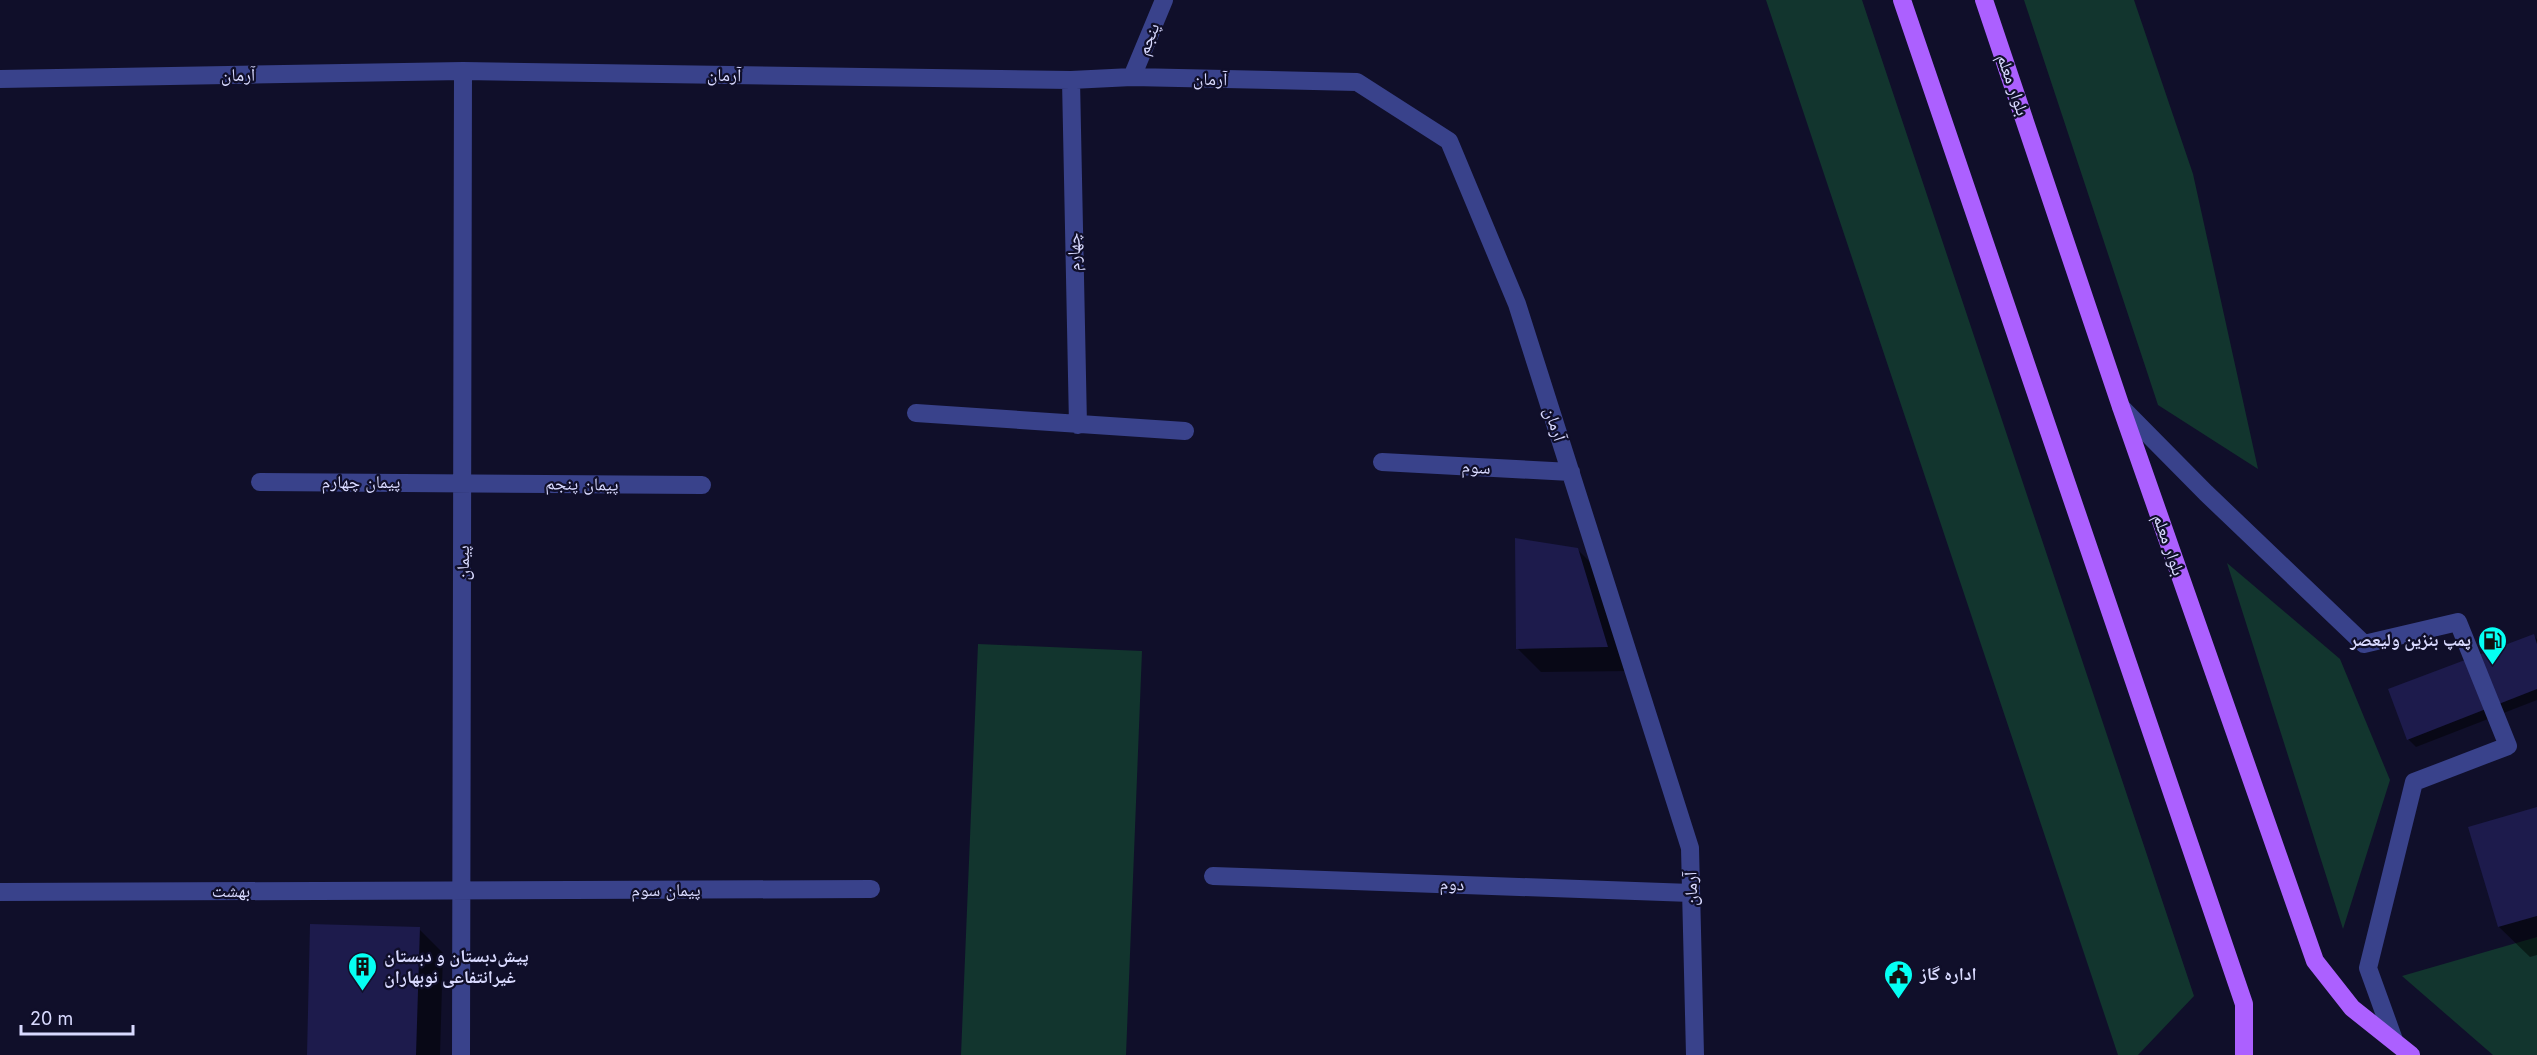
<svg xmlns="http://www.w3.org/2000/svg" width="2537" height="1055" font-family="Inter,'Noto Naskh Arabic',sans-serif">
<rect width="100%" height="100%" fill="#100f2a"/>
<path fill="#12352e" d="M 1766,0 L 1862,0 L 2194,996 L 2138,1055 L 2118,1055 Z
M 2024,0 L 2134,0 L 2193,174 L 2258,469 L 2158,405 Z
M 2227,563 L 2340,659 L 2390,780 L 2343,929 Z
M 978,644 L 1142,651 L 1126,1055 L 961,1055 Z
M 2537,937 L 2537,1055 L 2493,1055 L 2402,976 Z"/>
<path fill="#0007" d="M 1577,549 L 1601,573 L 1631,671 L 1541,672 L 1517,648 Z
M 2533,636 L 2537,639 L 2537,700 L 2416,747 L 2408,739 Z
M 2537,809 L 2537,955 L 2530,957 L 2499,927 Z
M 419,929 L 443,953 L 440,1055 L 308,1055 Z"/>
<path fill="#1d1b4c" d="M 1515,538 L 1578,548 L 1608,647 L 1516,649 Z
M 2534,634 L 2537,644 L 2537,689 L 2407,740 L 2388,689 Z
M 2537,807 L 2537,916 L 2498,927 L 2468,827 Z
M 310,924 L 420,927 L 416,1055 L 307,1055 Z"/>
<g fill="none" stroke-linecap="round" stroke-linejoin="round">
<path stroke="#39428b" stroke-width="18" d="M 1132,77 L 1164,0
M 0,79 L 463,71 L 1071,80 L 1132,77 L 1357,82 L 1449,141 L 1517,304 L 1690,848 L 1695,1055
M 1071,80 L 1078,425
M 2121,407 L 2206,493 L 2364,644 L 2458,622 L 2508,746 L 2414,782 L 2368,968 L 2394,1040
M 916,413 L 1185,431
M 1382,462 L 1571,472
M 260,482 L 702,485
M 1213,876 L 1691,893
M 0,892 L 871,889
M 461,1055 L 463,71"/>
<path stroke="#ac60ff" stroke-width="18" d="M 1902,0 L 2244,1004 L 2244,1055
M 1984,0 L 2121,407 L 2315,961 L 2352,1008 L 2411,1055"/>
</g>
<defs>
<symbol id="fuel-pin" viewBox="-11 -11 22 30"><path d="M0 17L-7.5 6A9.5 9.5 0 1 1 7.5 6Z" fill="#05fff3" stroke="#100f2a"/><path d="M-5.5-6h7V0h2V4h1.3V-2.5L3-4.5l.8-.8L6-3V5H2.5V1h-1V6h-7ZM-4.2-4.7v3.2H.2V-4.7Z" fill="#111"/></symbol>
<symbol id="building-pin" viewBox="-11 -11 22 30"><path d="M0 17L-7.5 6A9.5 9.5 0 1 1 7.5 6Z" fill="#05fff3" stroke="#100f2a"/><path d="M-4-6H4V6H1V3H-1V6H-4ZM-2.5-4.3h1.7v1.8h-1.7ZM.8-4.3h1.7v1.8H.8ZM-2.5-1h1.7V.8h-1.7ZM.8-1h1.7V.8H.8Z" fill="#111"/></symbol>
<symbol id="civic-pin" viewBox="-11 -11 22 30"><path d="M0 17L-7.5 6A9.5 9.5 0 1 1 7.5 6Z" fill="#05fff3" stroke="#100f2a"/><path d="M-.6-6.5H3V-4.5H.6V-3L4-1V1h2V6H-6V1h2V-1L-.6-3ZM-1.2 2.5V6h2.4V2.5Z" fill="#111"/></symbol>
</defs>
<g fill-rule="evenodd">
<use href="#fuel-pin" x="2476" y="624" width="33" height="45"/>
<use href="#building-pin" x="346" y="950" width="33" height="45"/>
<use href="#civic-pin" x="1882" y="958" width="33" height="45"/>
</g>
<g text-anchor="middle" stroke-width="4.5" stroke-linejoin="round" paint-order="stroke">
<g font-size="18" fill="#d9daff" stroke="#100f2a">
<text transform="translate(1148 39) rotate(-68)" y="6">پنجم</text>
<text transform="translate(238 75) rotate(-1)" y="6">آرمان</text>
<text transform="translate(724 75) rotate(1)" y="6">آرمان</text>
<text transform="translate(1210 79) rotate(1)" y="6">آرمان</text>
<text transform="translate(2013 85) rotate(71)" y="6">بلوار معلم</text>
<text transform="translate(1074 252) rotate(-91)" y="6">چهارم</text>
<text transform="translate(1555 424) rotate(72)" y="6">آرمان</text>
<text transform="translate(1476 467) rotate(3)" y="6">سوم</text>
<text x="361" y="488">پیمان چهارم</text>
<text transform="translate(582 484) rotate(1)" y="6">پیمان پنجم</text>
<text transform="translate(2169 545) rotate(71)" y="6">بلوار معلم</text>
<text transform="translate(463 563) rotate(-90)" y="6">پیمان</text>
<text transform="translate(1452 884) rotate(2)" y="6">دوم</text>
<text transform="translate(1691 889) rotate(-92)" y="6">آرمان</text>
<text x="666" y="896">پیمان سوم</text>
<text x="231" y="897">بهشت</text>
</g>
<g font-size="18" font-weight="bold" fill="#d9daff" stroke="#100f2a" text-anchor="start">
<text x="2471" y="646" text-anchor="end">پمپ بنزین ولیعصر</text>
<text x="384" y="962">پیش‌دبستان و دبستان<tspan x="384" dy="21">غیرانتفاعی نوبهاران</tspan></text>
<text x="1920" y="980">اداره گاز</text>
</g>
</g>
<path d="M21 1025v9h112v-9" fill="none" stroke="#d9daff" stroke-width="3"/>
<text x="30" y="1025" font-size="18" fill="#d9daff" stroke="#100f2a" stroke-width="4.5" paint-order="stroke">20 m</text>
</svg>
